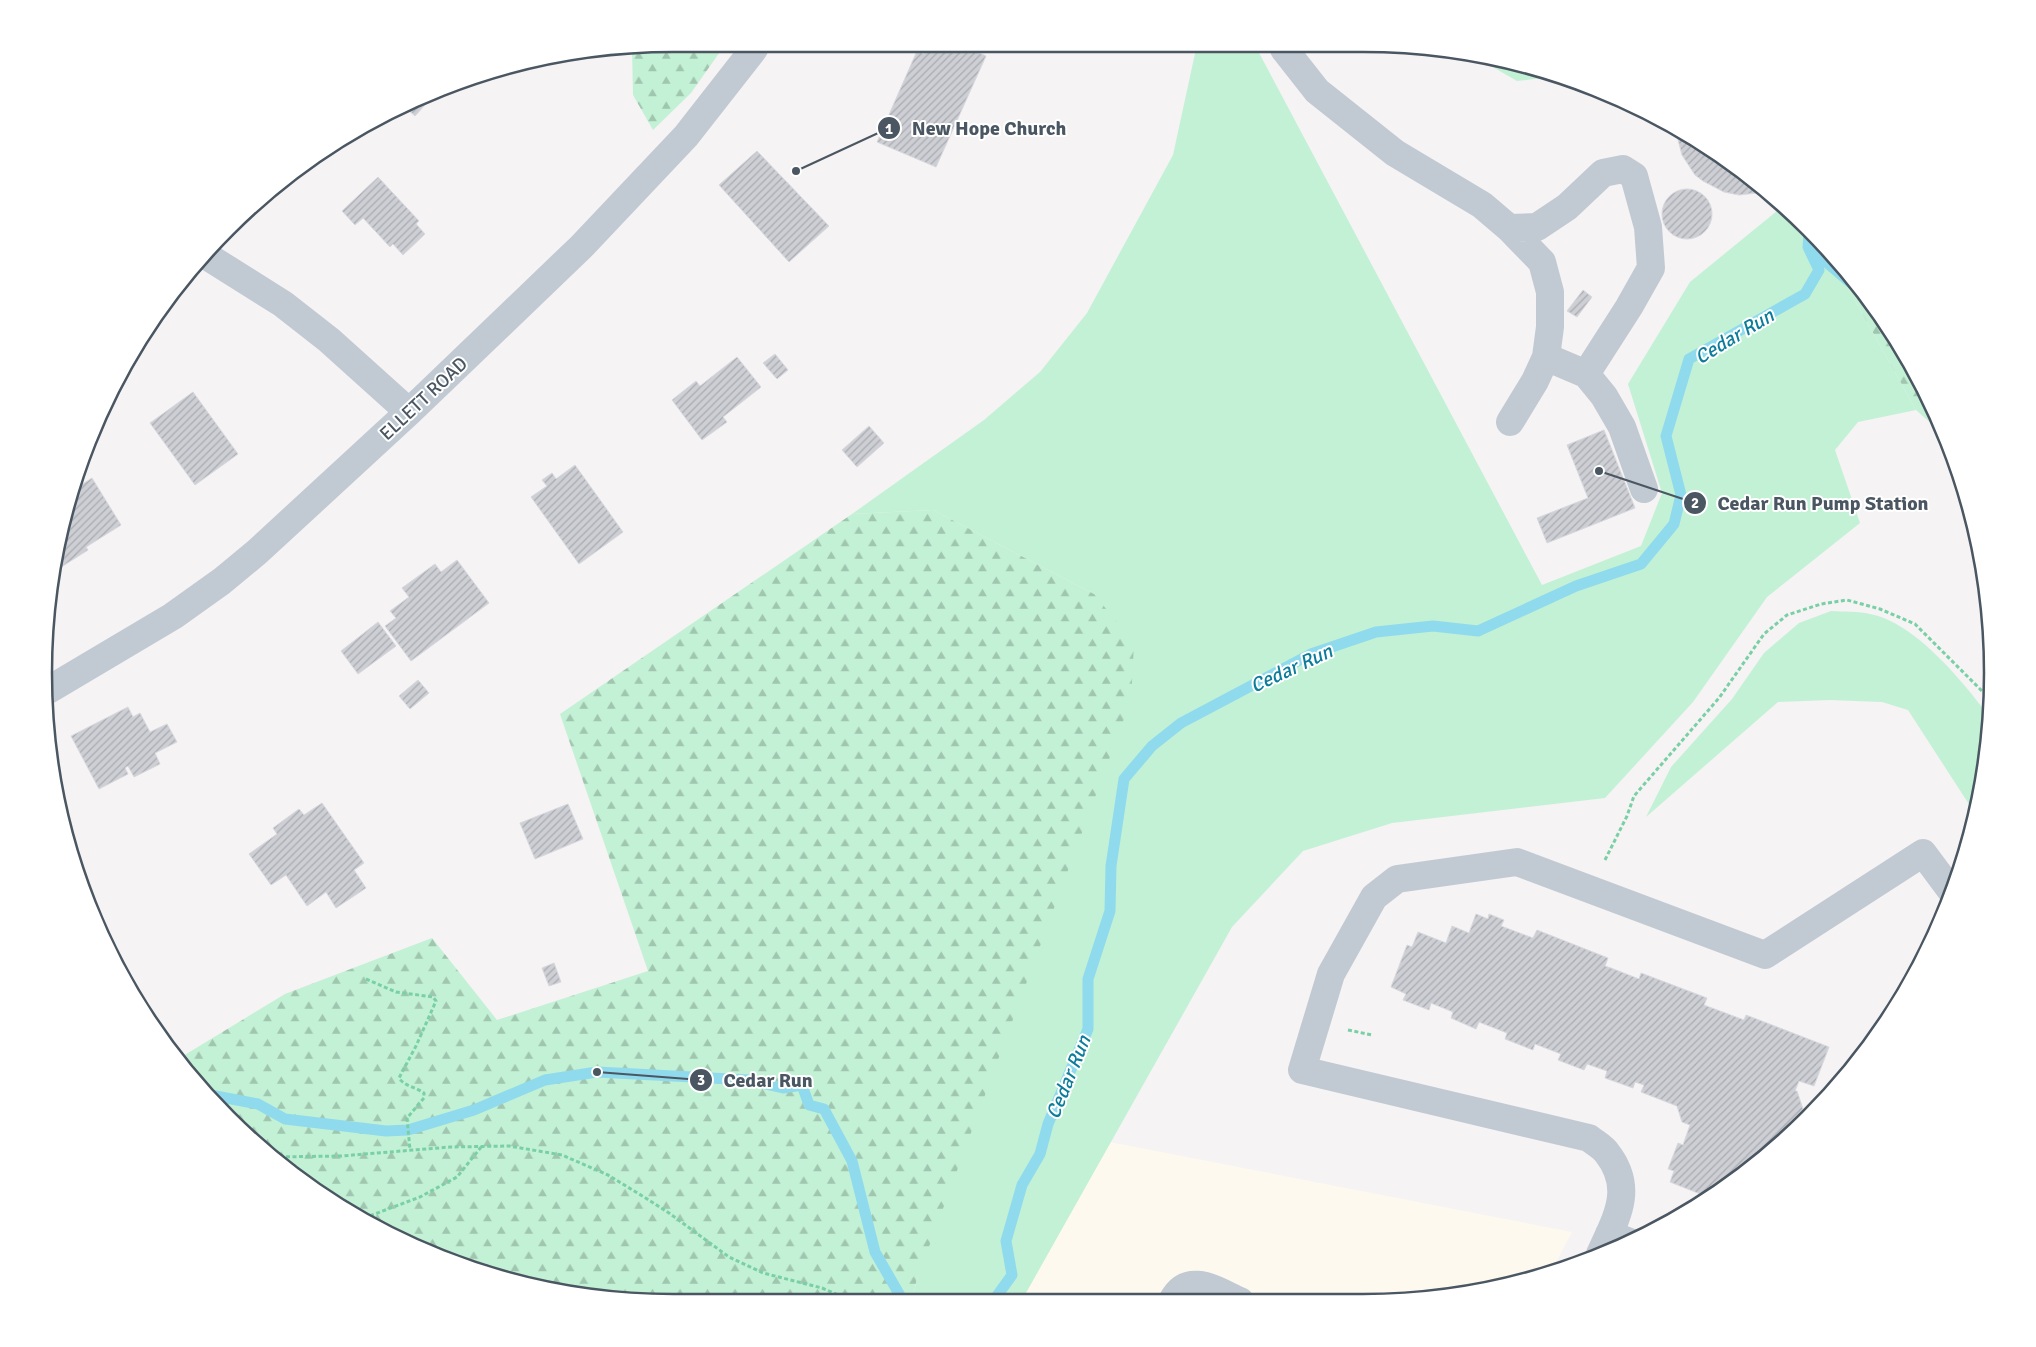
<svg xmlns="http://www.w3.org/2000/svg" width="2036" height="1347" font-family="Signika,sans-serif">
<defs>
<pattern id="forest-firs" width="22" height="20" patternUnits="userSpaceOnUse" patternTransform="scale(1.25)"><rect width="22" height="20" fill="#c3f1d5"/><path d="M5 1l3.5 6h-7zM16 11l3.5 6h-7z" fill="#a0c6b0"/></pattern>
<pattern id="building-hatch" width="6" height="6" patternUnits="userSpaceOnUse" patternTransform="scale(1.25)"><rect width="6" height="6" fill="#cdcfd5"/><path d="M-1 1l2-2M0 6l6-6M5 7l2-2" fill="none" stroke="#a8abb0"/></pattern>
</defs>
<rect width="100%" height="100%" fill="#f5f3f3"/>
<path fill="#fdf9ef" d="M 1110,1142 L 1572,1232 L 1551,1272 L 1525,1282 L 1403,1302 L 1022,1300 Z"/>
<path fill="#c3f1d5" d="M 1196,49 L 1257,49 L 1542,585 L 1641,546 L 1662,493 L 1628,384 L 1690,282 L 1783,206 L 1832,259 L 1916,410 L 1858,422 L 1835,450 L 1860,523 L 1767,597 L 1693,702 L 1605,798 L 1392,823 L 1303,851 L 1232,927 L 1022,1300 L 912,1299 L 1094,594 L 933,510 L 852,514 L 984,420 L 1040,372 L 1087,313 L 1173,155 Z
M 1472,55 L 1558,76 L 1517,81 Z
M 1831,611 C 1844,612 1858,611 1870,614 C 1914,622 1962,680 1988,715 L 1987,756 L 1974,812 L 1908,710 L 1882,702 L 1830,700 L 1778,702 L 1646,817 L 1671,767 L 1732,699 L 1764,653 L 1799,623 Z"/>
<path fill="url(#forest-firs)" d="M 632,49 L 722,49 L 691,93 L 653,130 L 633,95 Z
M 1832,259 L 1862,290 L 1927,395 L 1942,433 L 1916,410 Z
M 933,510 L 1094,594 L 1134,643 L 1131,700 L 917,1279 L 912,1299 L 591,1298 L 510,1282 L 395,1238 L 258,1147 L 200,1089 L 178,1059 L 285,994 L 432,938 L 497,1020 L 648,971 L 560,714 L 852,514 Z"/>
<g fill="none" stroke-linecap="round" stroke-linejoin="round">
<path stroke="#90daee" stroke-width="11" d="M 1812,250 L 1864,294
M 205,1094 L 258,1104 L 285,1119 L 386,1131 L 408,1130 L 474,1110 L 545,1080 L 597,1072 L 749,1080 L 783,1088 L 802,1085 L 809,1105 L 824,1109 L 852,1161 L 875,1252 L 902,1299
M 994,1300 L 1012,1275 L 1006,1241 L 1022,1185 L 1040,1154 L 1048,1124 L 1088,1029 L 1088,979 L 1110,911 L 1111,866 L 1124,779 L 1152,746 L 1181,723 L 1311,654 L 1376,632 L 1433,626 L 1478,631 L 1576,586 L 1641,564 L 1674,524 L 1681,495 L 1666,436 L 1689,359 L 1805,294 L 1819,270 L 1808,247 L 1809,234"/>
</g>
<path fill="url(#building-hatch)" stroke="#d7d9de" d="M 926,49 L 970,49 L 986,56 L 936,167 L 877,142 L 917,51 L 924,54 Z
M 433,96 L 415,116 L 407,109 Z
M 1676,132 L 1765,192 L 1739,195 L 1724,192 L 1703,181 L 1695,175 L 1682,155 Z
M 757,151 L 829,226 L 789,262 L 719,185 Z
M 378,177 L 419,221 L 416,224 L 425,234 L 403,255 L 393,244 L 390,247 L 363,218 L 355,225 L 342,211 Z
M1662 214a25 25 0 1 1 50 0a25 25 0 1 1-50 0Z
M 1583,290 L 1592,297 L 1577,317 L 1567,311 Z
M 775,354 L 788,370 L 777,379 L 763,363 Z
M 737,357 L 761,387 L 723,417 L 727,422 L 702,440 L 672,400 L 696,381 L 700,386 Z
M 193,392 L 238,454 L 195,485 L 150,423 Z
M 869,426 L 884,443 L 857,467 L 842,450 Z
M 1604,430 L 1635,508 L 1547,543 L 1537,518 L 1588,498 L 1567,445 Z
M 575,465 L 623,532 L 579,564 L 531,497 L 547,486 L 542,480 L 552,473 L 556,479 Z
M 92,478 L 121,525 L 86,547 L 88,550 L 55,571 L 65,511 L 72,491 Z
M 457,560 L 489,603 L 411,661 L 385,626 L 396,618 L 390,611 L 409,597 L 402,588 L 435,564 L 441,572 Z
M 378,622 L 396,646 L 358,674 L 341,651 Z
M 418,680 L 429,693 L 410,709 L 399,696 Z
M 128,707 L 133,717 L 140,713 L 150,732 L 167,724 L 177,742 L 155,753 L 160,764 L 134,777 L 128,766 L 125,768 L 128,774 L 99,789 L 71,736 Z
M 322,803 L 364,863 L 354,870 L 366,888 L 336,908 L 326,892 L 307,906 L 286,875 L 271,885 L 249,854 L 277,834 L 273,828 L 299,809 L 304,815 Z
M 568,804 L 583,839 L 535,859 L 520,823 Z
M 1476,914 L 1488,919 L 1489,914 L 1504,920 L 1501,926 L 1533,938 L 1537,930 L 1608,958 L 1605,966 L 1611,968 L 1639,979 L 1641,973 L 1707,998 L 1704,1005 L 1744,1020 L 1746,1015 L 1829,1047 L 1814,1086 L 1799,1081 L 1795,1091 L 1797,1091 L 1805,1115 L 1803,1120 L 1746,1173 L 1708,1197 L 1670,1182 L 1674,1171 L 1668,1169 L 1678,1143 L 1683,1145 L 1690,1125 L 1682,1122 L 1677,1106 L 1641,1092 L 1644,1085 L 1635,1082 L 1633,1088 L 1605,1078 L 1607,1071 L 1587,1064 L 1584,1070 L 1558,1060 L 1561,1054 L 1535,1044 L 1533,1050 L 1505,1039 L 1507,1033 L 1479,1022 L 1476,1029 L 1451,1018 L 1453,1012 L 1431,1003 L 1429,1010 L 1403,1000 L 1406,994 L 1391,987 L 1407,945 L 1412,947 L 1418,932 L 1446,943 L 1452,926 L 1469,933 Z
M 554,963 L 561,982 L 549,986 L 542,968 Z"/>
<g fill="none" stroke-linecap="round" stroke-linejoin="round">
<path stroke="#7ad0a6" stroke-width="3" stroke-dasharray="4 2.5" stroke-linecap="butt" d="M 1605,860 L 1627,816 L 1634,796 L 1719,698 L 1764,634 L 1787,615 L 1821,604 L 1847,600 L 1880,609 L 1915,624 L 1989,698
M 366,979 L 396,992 L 433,997 L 436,1001 L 416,1046 L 399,1078 C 404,1086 416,1087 424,1093 L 424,1098 L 407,1118 L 410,1150
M 1348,1030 L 1372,1035
M 273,1157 L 341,1156 L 450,1147 L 509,1146 L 562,1155 L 608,1175 L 644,1197 L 669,1213 L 729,1257 L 763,1273 L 822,1288 L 848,1299
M 364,1218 L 420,1197 L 457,1177 L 482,1146"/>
<path stroke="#c1cad2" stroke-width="28" d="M 1284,49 L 1317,91 L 1395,153 L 1482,205 L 1509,228 L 1542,262 L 1550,292 L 1550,327 L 1546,357 L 1535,381 L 1510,422
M 1509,228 L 1537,227 L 1567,207 L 1603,173 L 1623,169 L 1634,176 L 1648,227 L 1651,268 L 1629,307 L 1586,374
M 205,255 L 283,304 L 329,340 L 409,412
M 1546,357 L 1586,374 L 1604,396 L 1622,427 L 1644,489
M 45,692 L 173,616 L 222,581 L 257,552 L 409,412 L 581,247 L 686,136 L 754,49
M 1609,1234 L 1630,1242
M 1600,1254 C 1616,1218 1635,1189 1607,1153 C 1603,1147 1595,1143 1589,1138 L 1302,1070 L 1331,974 L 1374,897 L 1397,879 L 1517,862 L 1765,955 L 1923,853 L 1952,892
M 1172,1301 C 1188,1270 1217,1291 1240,1301"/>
</g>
<g text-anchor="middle" stroke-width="4" stroke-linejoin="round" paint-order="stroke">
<g font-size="19" fill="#4a5661" stroke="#fff">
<text transform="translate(423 398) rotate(-43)" y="7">ELLETT ROAD</text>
</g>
<g font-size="20" font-style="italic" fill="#0c7c9b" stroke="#fff">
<text transform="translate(1734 336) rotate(-31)" y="7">Cedar Run</text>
<text transform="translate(1291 668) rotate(-25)" y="7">Cedar Run</text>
<text transform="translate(1068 1077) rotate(-68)" y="7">Cedar Run</text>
</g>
</g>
<path d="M0 0H2036V1347H0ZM673 52H1363A621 621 0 0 1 1984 673V673A621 621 0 0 1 1363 1294H673A621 621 0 0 1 52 673V673A621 621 0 0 1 673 52Z" fill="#fff" fill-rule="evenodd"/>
<path fill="none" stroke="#4a5661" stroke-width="2.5" d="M673 52H1363A621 621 0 0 1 1984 673V673A621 621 0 0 1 1363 1294H673A621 621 0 0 1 52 673V673A621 621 0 0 1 673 52Z"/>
<path fill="none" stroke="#4a5661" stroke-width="2" d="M796 171L889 128M1599 471L1695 503M597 1072L701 1080"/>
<g fill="#4a5661" stroke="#fff" stroke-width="2">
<circle cx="796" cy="171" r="5"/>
<circle cx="1599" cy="471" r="5"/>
<circle cx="597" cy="1072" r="5"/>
<circle cx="889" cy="128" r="12"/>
<circle cx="1695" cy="503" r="12"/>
<circle cx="701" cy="1080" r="12"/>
</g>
<g font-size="15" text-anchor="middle" font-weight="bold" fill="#fff">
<text x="889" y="134">1</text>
<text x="1695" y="508">2</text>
<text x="701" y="1085">3</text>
</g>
<g font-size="20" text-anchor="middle" font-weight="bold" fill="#4a5661" stroke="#fff" stroke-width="4" stroke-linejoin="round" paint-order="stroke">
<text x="989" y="135">New Hope Church</text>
<text x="1823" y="510">Cedar Run Pump Station</text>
<text x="768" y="1087">Cedar Run</text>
</g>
</svg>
